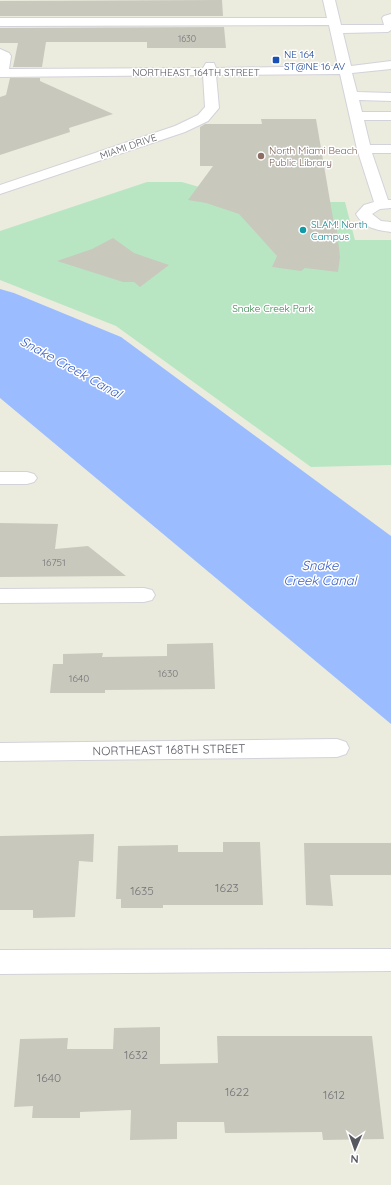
<svg xmlns="http://www.w3.org/2000/svg" width="391" height="1185" font-family="Quicksand,sans-serif">
<rect width="100%" height="100%" fill="#ececde"/>
<path fill="#b8e6c3" d="M 147,182 L 182,182 L 251,202 L 345,202 L 355,240 L 391,240 L 391,465 L 311,467 L 116,326 L 0,280 L 0,231 Z"/>
<path fill="#9bbdff" d="M 0,289 L 14,293 L 121,337 L 391,536 L 391,724 L 0,398 Z"/>
<path fill="#c9c8bd" d="M 222,0 L 223,16 L 0,16 L 0,1 Z
M 224,27 L 226,48 L 147,48 L 147,42 L 46,42 L 42,67 L 13,67 L 18,43 L 0,43 L 0,28 Z
M 10,78 L 40,78 L 40,81 L 113,114 L 69,128 L 70,132 L 0,155 L 0,97 L 6,95 Z
M 261,119 L 316,119 L 334,224 L 336,223 L 340,257 L 338,272 L 305,268 L 301,271 L 272,267 L 277,256 L 239,214 L 206,203 L 188,200 L 213,166 L 200,166 L 200,127 L 205,124 L 262,124 Z
M 113,238 L 134,253 L 169,265 L 140,287 L 134,282 L 123,282 L 57,261 L 92,249 Z
M 0,523 L 58,524 L 55,549 L 88,546 L 126,576 L 0,577 Z
M 213,643 L 215,689 L 105,690 L 105,693 L 50,693 L 53,664 L 63,664 L 63,654 L 103,653 L 102,657 L 167,656 L 167,644 Z
M 94,834 L 93,862 L 79,861 L 75,917 L 33,918 L 33,910 L 0,910 L 0,836 Z
M 223,842 L 260,842 L 263,905 L 163,905 L 163,908 L 121,908 L 121,899 L 116,899 L 118,846 L 178,845 L 178,852 L 223,852 Z
M 304,843 L 391,843 L 391,875 L 330,875 L 333,906 L 306,905 Z
M 160,1027 L 160,1064 L 218,1063 L 217,1036 L 372,1036 L 384,1139 L 323,1140 L 322,1132 L 225,1133 L 224,1122 L 177,1122 L 177,1139 L 130,1140 L 131,1110 L 80,1112 L 80,1118 L 32,1118 L 33,1106 L 14,1107 L 20,1039 L 68,1038 L 67,1049 L 113,1049 L 114,1028 Z"/>
<g fill="none" stroke-linecap="round" stroke-linejoin="round">
<defs>
<path id="minor" d="M 323,0 L 335,0 L 341,25 L 384,25 L 382,18 L 384,16 L 391,14 L 391,30 L 388,32 L 343,33 L 351,66 L 391,61 L 391,69 L 352,73 L 357,92 L 391,93 L 391,101 L 359,100 L 362,112 L 391,112 L 391,120 L 364,120 L 370,145 L 391,145 L 391,153 L 372,153 L 388,200 L 391,200 L 391,208 L 380,209 L 372,214 L 381,221 L 391,222 L 391,232 C 376,230 364,228 356,214 L 364,205 L 374,202 L 357,149 L 340,74 L 216,75 L 219,108 L 208,121 L 185,132 L 0,194 L 0,185 L 175,126 L 198,115 L 205,107 L 203,75 L 0,77 L 0,49 L 9,53 L 11,56 L 9,69 L 203,68 L 206,63 L 214,63 L 216,68 L 338,66 L 329,25 L 0,26 L 0,18 L 327,18 Z
M 0,472 L 27,472 L 34,474 L 37,478 L 34,482 L 27,484 L 0,484 Z
M 144,588 L 152,590 L 155,595 L 152,600 L 144,602 L 0,603 L 0,589 Z
M 337,739 L 346,742 L 349,748 L 346,754 L 337,757 L 0,761 L 0,743 Z
M 391,949 L 391,971 L 0,974 L 0,950 Z"/>
</defs>
<use href="#minor" stroke="#d2d2da" stroke-width="2"/>
<use href="#minor" fill="#fff" fill-rule="evenodd"/>
</g>
<rect fill="#1a4fb4" stroke="#fff" stroke-width="1.5" x="272" y="56" width="8" height="8" rx="2"/>
<circle fill="#8d6e63" stroke="#fff" stroke-width="1.5" cx="261" cy="156" r="4"/>
<circle fill="#0f9aa8" stroke="#fff" stroke-width="1.5" cx="303" cy="230" r="4"/>
<g text-anchor="middle" stroke-width="3" stroke-linejoin="round" paint-order="stroke">
<g font-size="9" fill="#747578">
<text x="187" y="42">1630</text>
</g>
<g font-size="10" fill="#164399" stroke="#fff" text-anchor="start">
<text x="284" y="58">NE 164<tspan x="284" dy="12">ST@NE 16 AV</tspan></text>
</g>
<g font-size="10" fill="#575961" stroke="#fff">
<text x="196" y="76">NORTHEAST 164TH STREET</text>
<text transform="translate(128 146) rotate(-19)" y="4">MIAMI DRIVE</text>
</g>
<g font-size="10" fill="#785e54" stroke="#fff" text-anchor="start">
<text x="269" y="154">North Miami Beach<tspan x="269" dy="12">Public Library</tspan></text>
</g>
<g font-size="10" fill="#0d838f" stroke="#fff" text-anchor="start">
<text x="311" y="228">SLAM! North<tspan x="311" dy="12">Campus</tspan></text>
</g>
<g font-size="10" fill="#2e8245" stroke="#fff">
<text x="273" y="312">Snake Creek Park</text>
</g>
<g font-size="10" fill="#747578">
<text x="54" y="566">16751</text>
<text x="168" y="677">1630</text>
<text x="79" y="682">1640</text>
</g>
<g font-size="12" fill="#575961" stroke="#fff">
<text transform="translate(169 750) rotate(-1)" y="4">NORTHEAST 168TH STREET</text>
</g>
<g font-size="12" fill="#747578">
<text x="227" y="892">1623</text>
<text x="142" y="895">1635</text>
<text x="136" y="1059">1632</text>
<text x="49" y="1082">1640</text>
<text x="237" y="1096">1622</text>
<text x="334" y="1099">1612</text>
</g>
<g font-size="13" font-style="italic" fill="#375dc9" stroke="#fff">
<text transform="translate(71 367) rotate(29)" y="5">Snake Creek Canal</text>
<text x="320" y="570">Snake<tspan x="320" dy="15">Creek Canal</tspan></text>
</g>
</g>
<g transform="translate(355 1149) rotate(182)" stroke="#ffffff" stroke-width="3" paint-order="stroke">
<path d="M0-3L7 15L0 10L-7 15Z" fill="#575961"/>
<text y="-6" font-size="11" font-weight="bold" text-anchor="middle" fill="#575961">N</text>
</g>
</svg>
